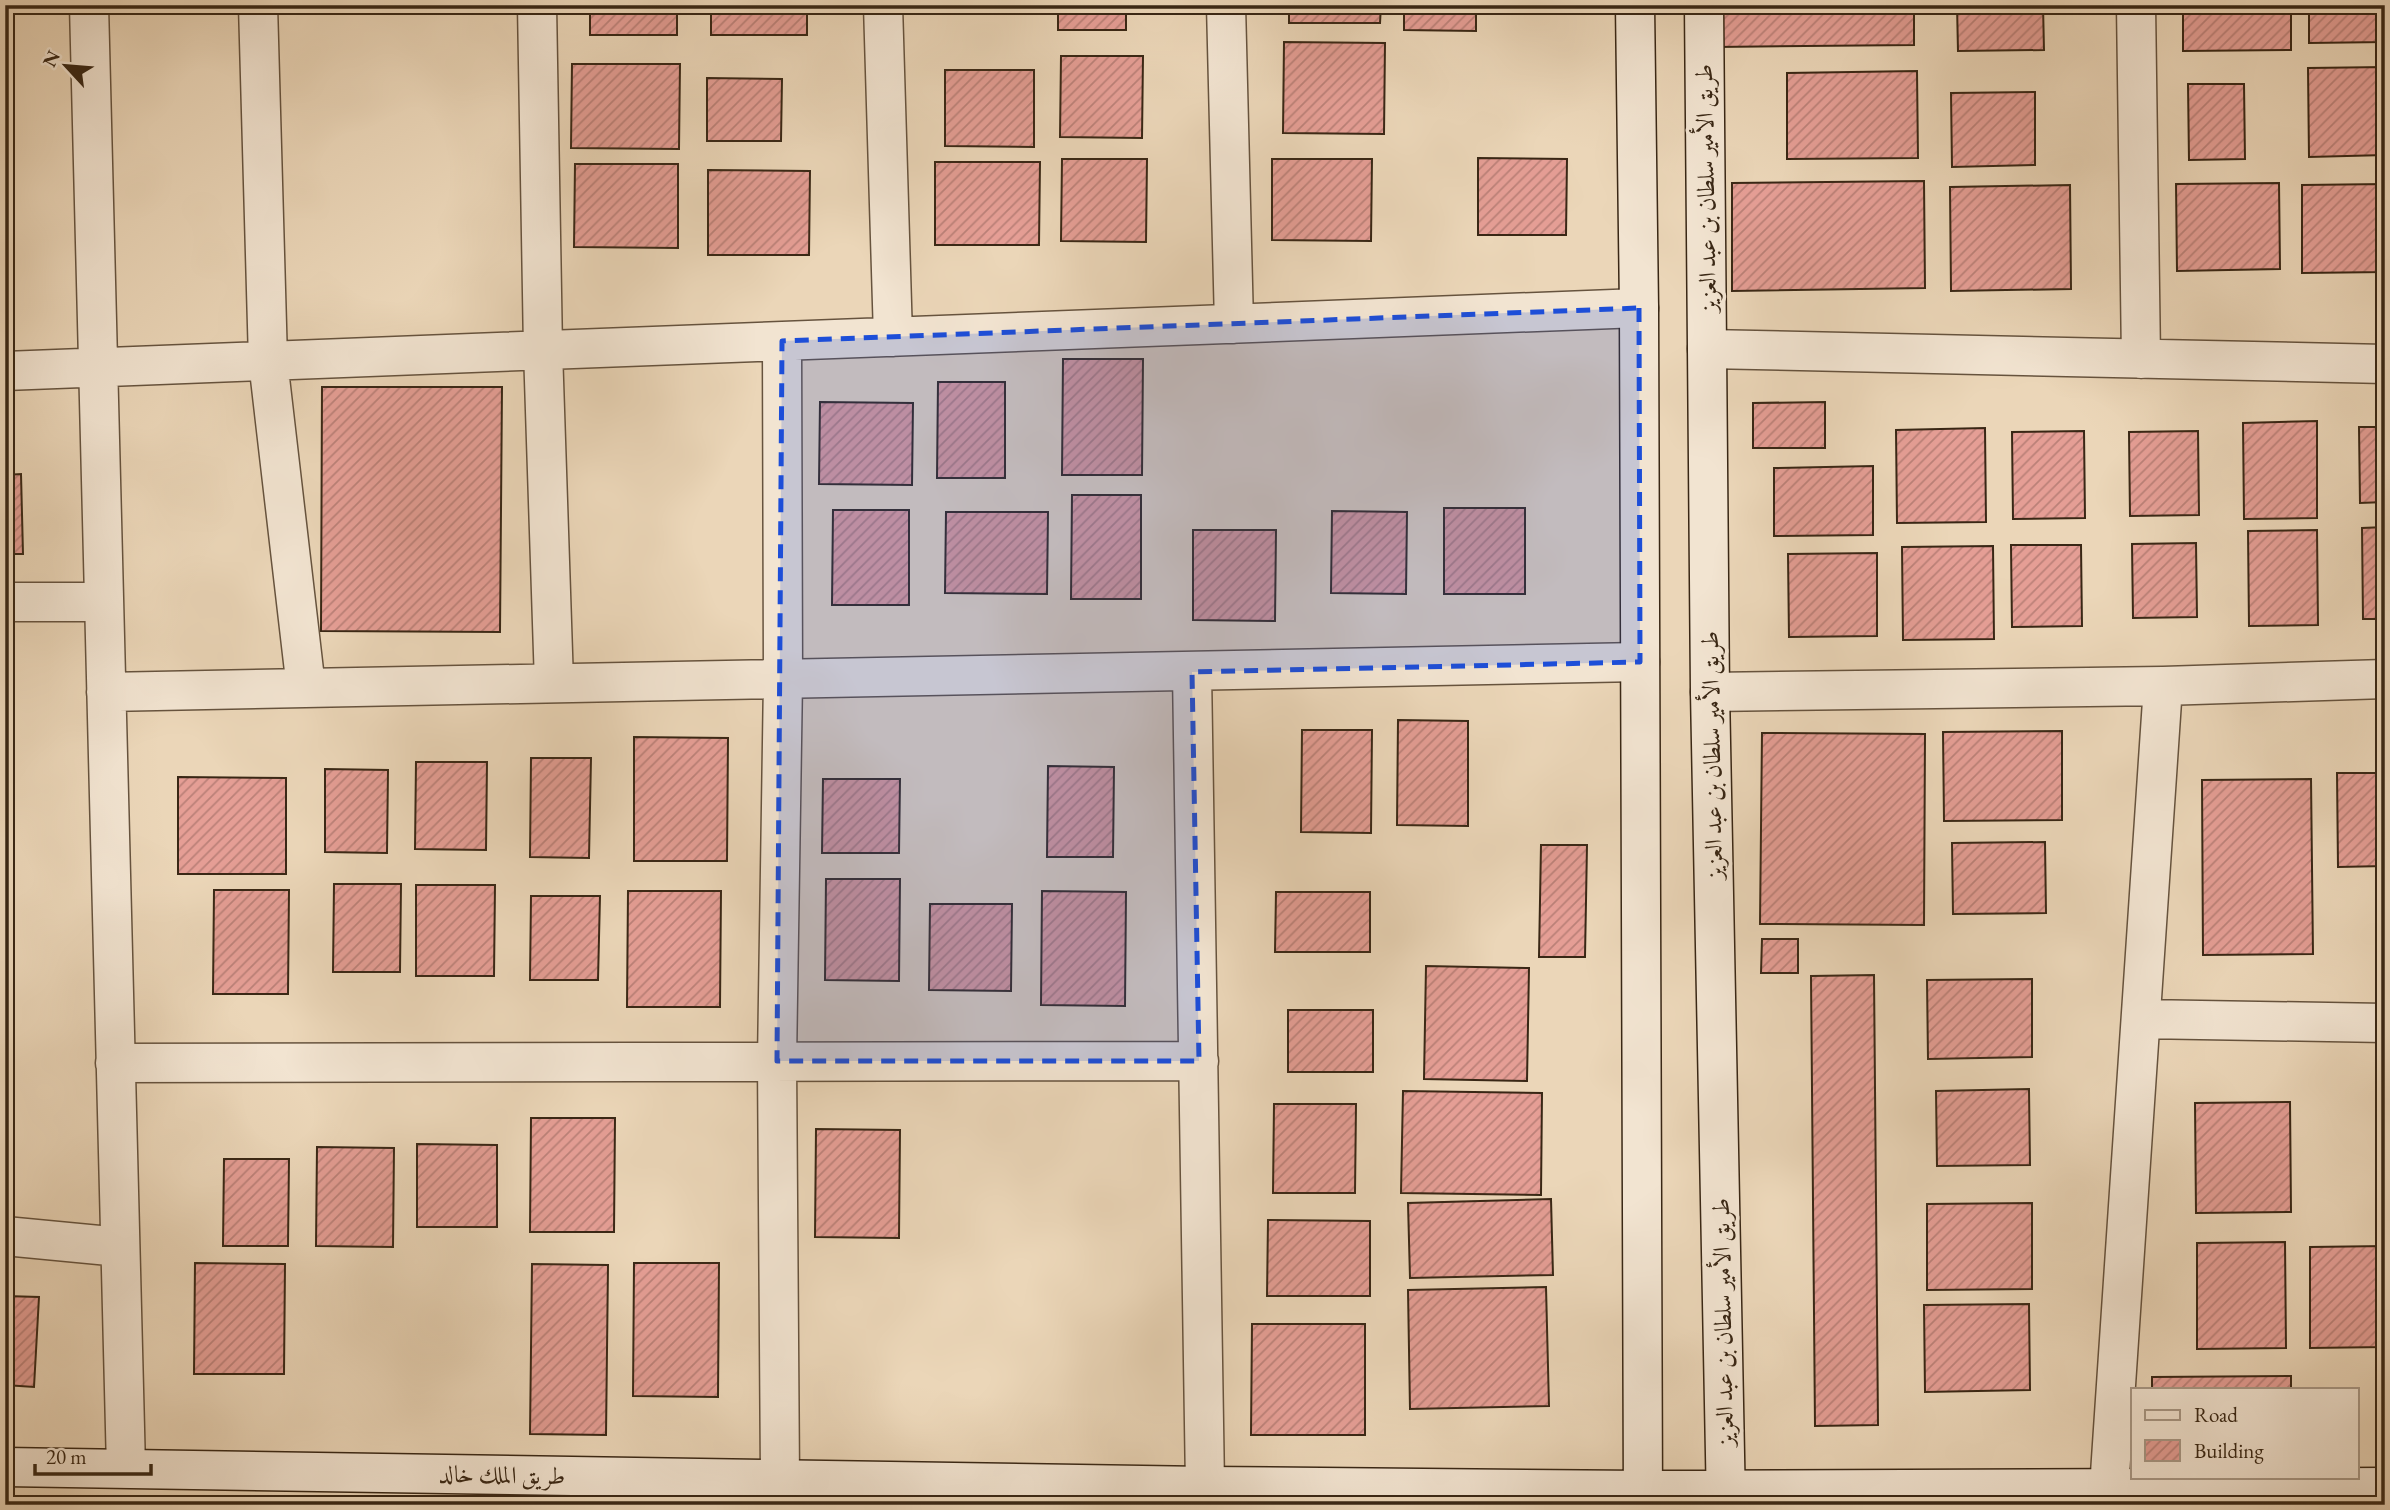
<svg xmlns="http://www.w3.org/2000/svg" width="2390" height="1510" font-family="'EB Garamond',Amiri,serif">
<defs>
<pattern id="building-hatch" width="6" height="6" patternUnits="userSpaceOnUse" patternTransform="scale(1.75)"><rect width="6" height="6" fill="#e59e95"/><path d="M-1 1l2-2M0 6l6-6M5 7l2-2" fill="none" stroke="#bb8178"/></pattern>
</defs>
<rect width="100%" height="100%" fill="#ebd6b8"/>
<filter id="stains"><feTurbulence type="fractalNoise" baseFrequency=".00286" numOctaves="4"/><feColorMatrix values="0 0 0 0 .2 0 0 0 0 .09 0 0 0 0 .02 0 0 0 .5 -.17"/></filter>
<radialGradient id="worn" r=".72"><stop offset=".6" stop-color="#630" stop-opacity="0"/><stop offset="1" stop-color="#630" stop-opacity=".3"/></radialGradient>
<path fill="url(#building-hatch)" stroke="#392715" stroke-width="2" d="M 590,5 L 677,5 L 677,35 L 590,35 Z
M 711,5 L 807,5 L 807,35 L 711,35 Z
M 1058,5 L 1126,5 L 1126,30 L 1058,30 Z
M 1289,5 L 1381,5 L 1380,23 L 1289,23 Z
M 1404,5 L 1476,5 L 1476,31 L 1404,30 Z
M 1716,5 L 1914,5 L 1914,45 L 1716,47 Z
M 1957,5 L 2043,5 L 2044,50 L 1958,51 Z
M 2183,5 L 2291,5 L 2291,50 L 2183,51 Z
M 2309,5 L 2385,5 L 2385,42 L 2309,43 Z
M 1284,42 L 1385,43 L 1384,134 L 1283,133 Z
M 1061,56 L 1143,56 L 1142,138 L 1060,137 Z
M 572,64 L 680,64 L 679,149 L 571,148 Z
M 2385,67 L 2385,155 L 2309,157 L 2308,68 Z
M 945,70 L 1034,70 L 1034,147 L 945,146 Z
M 1917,71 L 1918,158 L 1787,159 L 1787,73 Z
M 707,78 L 782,79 L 781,141 L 707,141 Z
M 2188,84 L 2244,84 L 2245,159 L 2189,160 Z
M 2035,92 L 2035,165 L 1952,167 L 1951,93 Z
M 1478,158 L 1567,159 L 1566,235 L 1478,235 Z
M 1062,159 L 1147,159 L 1146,242 L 1061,241 Z
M 1272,159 L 1372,159 L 1371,241 L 1272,240 Z
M 935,162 L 1040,162 L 1039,245 L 935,245 Z
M 575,164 L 678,164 L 678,248 L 574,247 Z
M 708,170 L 810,171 L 809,255 L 708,255 Z
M 1924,181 L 1925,288 L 1732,291 L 1732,183 Z
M 2279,183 L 2280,269 L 2177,271 L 2176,184 Z
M 2385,184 L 2385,272 L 2302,273 L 2302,185 Z
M 2070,185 L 2071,289 L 1951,291 L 1950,187 Z
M 1063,359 L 1143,359 L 1142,475 L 1062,475 Z
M 938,382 L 1005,382 L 1005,478 L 937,478 Z
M 322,387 L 502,387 L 500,632 L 321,631 Z
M 820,402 L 913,403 L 912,485 L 819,484 Z
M 1825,402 L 1825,448 L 1753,448 L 1753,403 Z
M 2317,421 L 2317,518 L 2244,519 L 2243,423 Z
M 2359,427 L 2385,427 L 2385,502 L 2360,503 Z
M 1985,428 L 1986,522 L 1897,523 L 1896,430 Z
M 2084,431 L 2085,518 L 2013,519 L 2012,432 Z
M 2198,431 L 2199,515 L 2130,516 L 2129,432 Z
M 1873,466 L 1873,535 L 1774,536 L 1774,468 Z
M 21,474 L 23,554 L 5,554 L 5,475 Z
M 1072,495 L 1141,495 L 1141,599 L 1071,599 Z
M 1444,508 L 1525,508 L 1525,594 L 1444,594 Z
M 833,510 L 909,510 L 909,605 L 832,605 Z
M 1332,511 L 1407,512 L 1406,594 L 1331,593 Z
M 946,512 L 1048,512 L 1047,594 L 945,593 Z
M 2385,527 L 2385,619 L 2363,619 L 2362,528 Z
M 1193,530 L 1276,530 L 1275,621 L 1193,620 Z
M 2317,530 L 2318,625 L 2249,626 L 2248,531 Z
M 2196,543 L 2197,617 L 2133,618 L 2132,544 Z
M 2011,545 L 2081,545 L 2082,626 L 2012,627 Z
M 1993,546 L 1994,639 L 1903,640 L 1902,547 Z
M 1877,553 L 1877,636 L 1789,637 L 1788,554 Z
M 1398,720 L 1468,721 L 1468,826 L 1397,825 Z
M 1302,730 L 1372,730 L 1371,833 L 1301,832 Z
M 2062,731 L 2062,820 L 1944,821 L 1943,732 Z
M 1762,733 L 1925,734 L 1924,925 L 1760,924 Z
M 634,737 L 728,738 L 727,861 L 634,861 Z
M 531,758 L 591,758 L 589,858 L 530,857 Z
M 416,762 L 487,762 L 486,850 L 415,849 Z
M 1048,766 L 1114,767 L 1113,857 L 1047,857 Z
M 325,769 L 388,770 L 387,853 L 325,852 Z
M 2337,773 L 2385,773 L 2385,866 L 2338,867 Z
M 178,777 L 286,778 L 286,874 L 178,874 Z
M 823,779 L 900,779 L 899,853 L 822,853 Z
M 2311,779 L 2313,954 L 2203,955 L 2202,780 Z
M 2045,842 L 2046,913 L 1953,914 L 1952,843 Z
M 1541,845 L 1587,845 L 1585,957 L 1539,957 Z
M 826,879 L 900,879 L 899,981 L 825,980 Z
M 334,884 L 401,884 L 400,972 L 333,972 Z
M 416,885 L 495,885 L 494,976 L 416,976 Z
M 214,890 L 289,890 L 288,994 L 213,994 Z
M 628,891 L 721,891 L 720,1007 L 627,1007 Z
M 1042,891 L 1126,892 L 1125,1006 L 1041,1005 Z
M 1276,892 L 1370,892 L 1370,952 L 1275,952 Z
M 531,896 L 600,896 L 598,980 L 530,980 Z
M 930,904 L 1012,904 L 1011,991 L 929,990 Z
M 1762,939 L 1798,939 L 1798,973 L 1761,973 Z
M 1426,966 L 1529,968 L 1527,1081 L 1424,1079 Z
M 1874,975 L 1878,1425 L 1815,1426 L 1811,976 Z
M 2032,979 L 2032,1057 L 1928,1059 L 1927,980 Z
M 1288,1010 L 1373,1010 L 1373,1072 L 1288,1072 Z
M 2029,1089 L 2030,1165 L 1937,1166 L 1936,1091 Z
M 1403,1091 L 1542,1093 L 1541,1195 L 1401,1193 Z
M 2290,1102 L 2291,1212 L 2196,1213 L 2195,1103 Z
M 1274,1104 L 1356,1104 L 1355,1193 L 1273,1193 Z
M 531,1118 L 615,1118 L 614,1232 L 530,1232 Z
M 816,1129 L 900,1130 L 899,1238 L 815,1237 Z
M 417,1144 L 497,1145 L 497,1227 L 417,1227 Z
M 317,1147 L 394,1148 L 393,1247 L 316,1246 Z
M 224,1159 L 289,1159 L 288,1246 L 223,1246 Z
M 1551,1199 L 1553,1275 L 1410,1278 L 1408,1203 Z
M 2032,1203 L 2032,1289 L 1927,1290 L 1927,1204 Z
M 1268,1220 L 1370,1221 L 1370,1296 L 1267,1296 Z
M 2285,1242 L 2286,1348 L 2197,1349 L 2197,1243 Z
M 2385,1246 L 2385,1347 L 2310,1348 L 2310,1247 Z
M 195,1263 L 285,1264 L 284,1374 L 194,1374 Z
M 634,1263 L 719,1263 L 718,1397 L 633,1396 Z
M 532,1264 L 608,1265 L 606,1435 L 530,1434 Z
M 1546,1287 L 1549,1406 L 1410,1409 L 1408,1290 Z
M 5,1296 L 39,1297 L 34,1387 L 5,1385 Z
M 2029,1304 L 2030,1390 L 1925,1392 L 1924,1305 Z
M 1252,1324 L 1365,1324 L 1365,1435 L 1251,1435 Z
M 2291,1376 L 2291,1389 L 2152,1389 L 2152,1377 Z"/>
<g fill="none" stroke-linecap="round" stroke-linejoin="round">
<defs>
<path id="minor" d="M 89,5 L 126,1468
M 258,5 L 268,361 L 306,688
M 537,5 L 543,350 L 554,683
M 883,5 L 893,337
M 1226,5 L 1234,324
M 2136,5 L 2141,359
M 1707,349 L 2385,364
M 5,371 L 1639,308
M 5,602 L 104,602
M 1192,672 L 1205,1486
M 106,692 L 1640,662
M 1710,692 L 2163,686 L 2385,679
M 2142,1019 L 2385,1023
M 115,1063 L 1199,1061
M 5,1236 L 120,1247
M 780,1479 L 777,1061 L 783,679 L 782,341
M 2109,1489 L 2163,686"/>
<path id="secondary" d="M 1635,5 L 1639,308 L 1643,1505
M 1704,5 L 1710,692 L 1726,1505
M 5,1467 L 1205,1486 L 1643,1490 L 2385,1487"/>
</defs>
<use href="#minor" stroke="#66533e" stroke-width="41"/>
<use href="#secondary" stroke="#392715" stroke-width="41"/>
<use href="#minor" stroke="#f2e4d1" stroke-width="38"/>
<use href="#secondary" stroke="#f2e4d1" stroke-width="38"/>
</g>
<path fill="#1d4ed8" fill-opacity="0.2" stroke="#1d4ed8" stroke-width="5" stroke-dasharray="14 9" stroke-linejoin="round" d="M 1639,308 L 1640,662 L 1192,672 L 1199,1061 L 777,1061 L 782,341 Z"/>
<g text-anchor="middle" stroke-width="7" stroke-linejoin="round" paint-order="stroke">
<g font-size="24" fill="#392715" stroke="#f2e4d1">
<text transform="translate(1706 188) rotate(-91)" y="8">طريق الأمير سلطان بن عبد العزيز</text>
<text transform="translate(1712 755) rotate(-91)" y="8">طريق الأمير سلطان بن عبد العزيز</text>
<text transform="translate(1723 1322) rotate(-91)" y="8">طريق الأمير سلطان بن عبد العزيز</text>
<text transform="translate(502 1475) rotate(1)" y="8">طريق الملك خالد</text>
</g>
</g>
<rect width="2390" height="1510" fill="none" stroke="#ebd6b8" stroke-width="28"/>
<rect x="7" y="7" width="2376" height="1496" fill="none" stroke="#392715" stroke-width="3.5"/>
<rect x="14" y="14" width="2362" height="1482" fill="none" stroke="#392715" stroke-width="2"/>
<rect x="2131" y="1388" width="228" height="91" fill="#f2e4d1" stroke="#a89886" stroke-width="2"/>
<rect x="2145" y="1410" width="35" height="10" fill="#f2e4d1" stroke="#a89886" stroke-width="2"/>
<text x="2194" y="1422" font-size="21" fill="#392715">Road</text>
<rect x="2145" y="1440" width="35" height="21" fill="url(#building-hatch)" stroke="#a89886" stroke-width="2"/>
<text x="2194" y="1458" font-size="21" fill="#392715">Building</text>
<g transform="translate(66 66) rotate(296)" stroke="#f2e4d1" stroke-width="5" paint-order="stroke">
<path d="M0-5L12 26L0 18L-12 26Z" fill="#392715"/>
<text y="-10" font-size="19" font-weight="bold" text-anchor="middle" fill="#392715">N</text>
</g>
<path d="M35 1464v10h116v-10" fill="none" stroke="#392715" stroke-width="3.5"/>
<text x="46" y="1464" font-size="21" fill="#392715" stroke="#f2e4d1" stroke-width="5" paint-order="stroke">20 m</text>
<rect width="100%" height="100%" filter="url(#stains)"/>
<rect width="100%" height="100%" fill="url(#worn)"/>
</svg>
